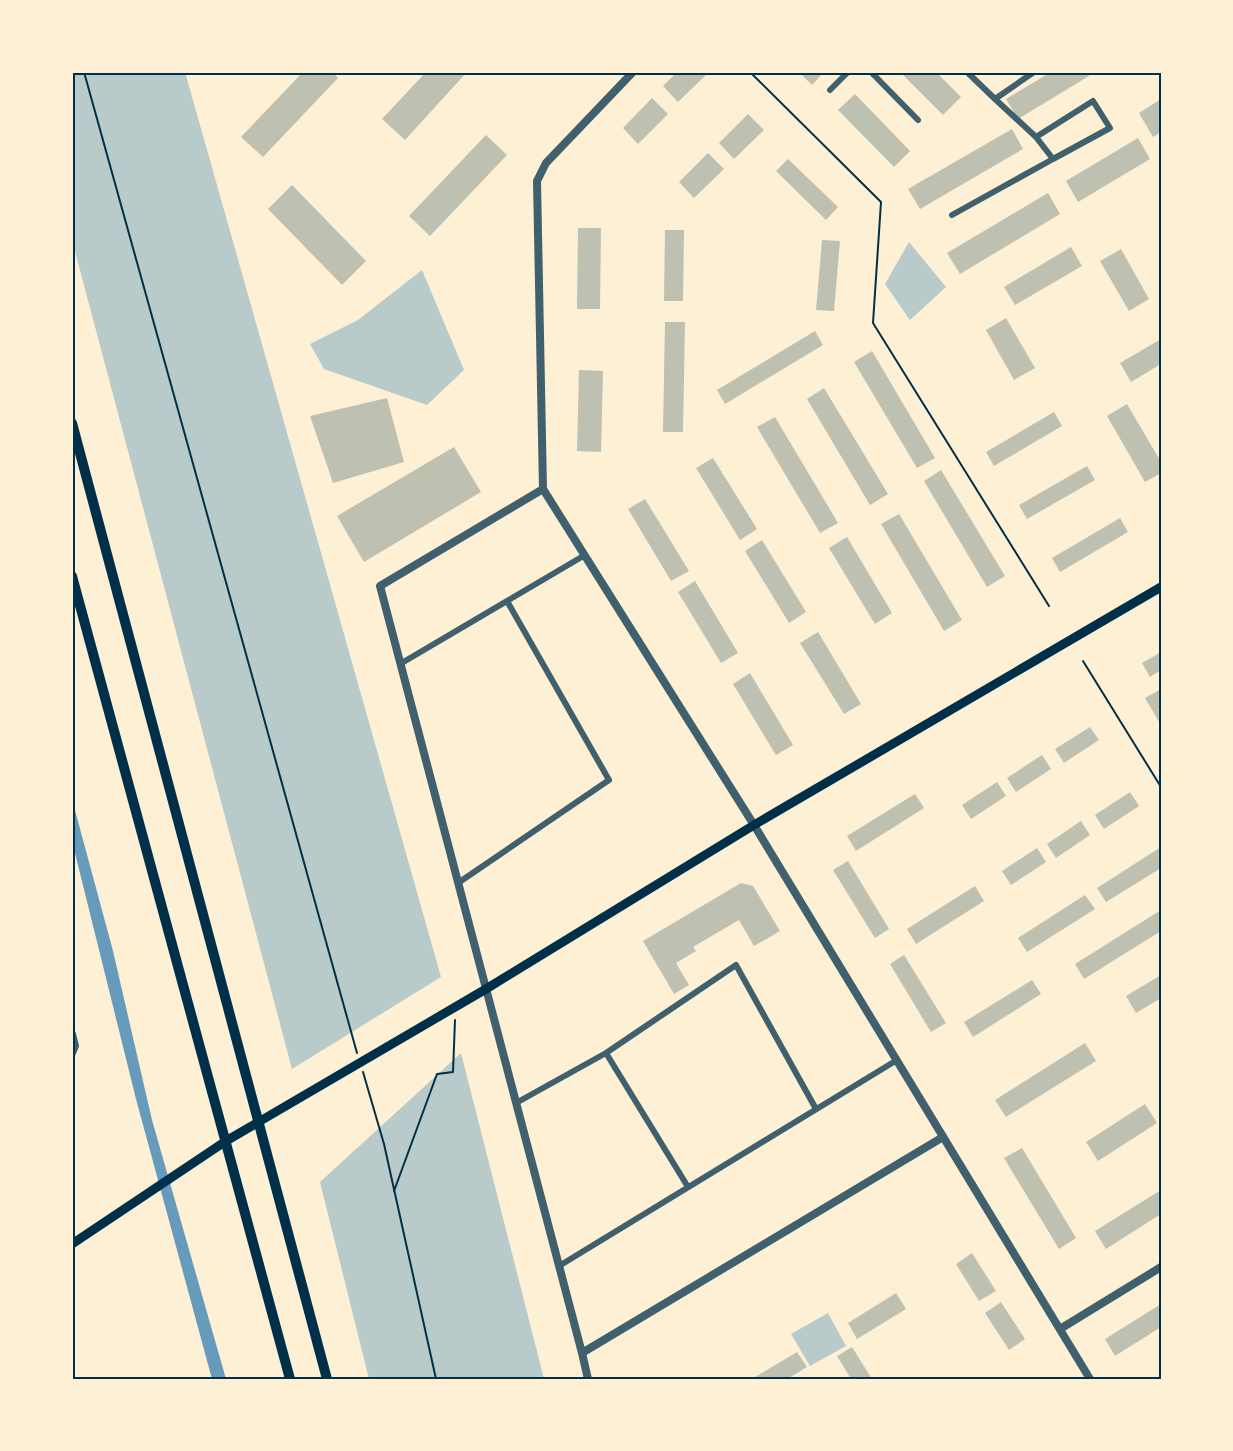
<svg xmlns="http://www.w3.org/2000/svg" width="1233" height="1451" font-family="Roboto,sans-serif">
<rect width="100%" height="100%" fill="#fdf0d5"/>
<path fill="#b9caca" d="M 72,72 L 185,72 L 441,977 L 292,1069 L 72,240 Z
M 909,242 L 946,287 L 910,320 L 885,284 Z
M 422,270 L 464,370 L 427,405 L 324,369 L 310,344 L 358,320 Z
M 461,1053 L 544,1379 L 369,1379 L 320,1182 Z
M 828,1313 L 846,1346 L 810,1366 L 791,1334 Z"/>
<path fill="#669bbc" d="M 72,799 L 113,951 L 152,1120 L 226,1379 L 212,1379 L 136,1099 L 72,841 Z"/>
<path fill="#bec0b2" d="M 303,72 L 332,72 L 338,78 L 263,157 L 241,137 Z
M 426,72 L 467,72 L 405,140 L 382,119 Z
M 677,72 L 709,72 L 678,102 L 663,86 Z
M 799,72 L 824,72 L 812,85 Z
M 900,72 L 936,72 L 961,97 L 943,115 Z
M 1051,72 L 1087,72 L 1089,76 L 1018,119 L 1006,99 Z
M 855,94 L 910,151 L 894,167 L 838,110 Z
M 652,98 L 668,114 L 638,144 L 623,128 Z
M 1161,99 L 1161,132 L 1153,137 L 1139,113 Z
M 748,114 L 764,130 L 734,159 L 719,143 Z
M 1012,129 L 1023,149 L 920,209 L 908,189 Z
M 486,135 L 507,155 L 430,236 L 409,216 Z
M 1138,138 L 1150,159 L 1078,202 L 1066,181 Z
M 708,153 L 724,169 L 694,198 L 679,182 Z
M 788,159 L 838,207 L 826,220 L 776,171 Z
M 292,185 L 366,261 L 342,285 L 268,209 Z
M 1048,193 L 1060,214 L 960,274 L 947,253 Z
M 578,228 L 601,228 L 600,309 L 577,309 Z
M 665,230 L 684,230 L 683,301 L 664,301 Z
M 822,240 L 840,241 L 834,311 L 816,310 Z
M 1071,247 L 1082,266 L 1015,305 L 1004,287 Z
M 1121,249 L 1149,299 L 1129,311 L 1100,261 Z
M 1006,318 L 1035,368 L 1014,380 L 986,330 Z
M 665,322 L 685,322 L 683,432 L 663,432 Z
M 815,331 L 823,345 L 725,404 L 717,390 Z
M 1161,339 L 1161,364 L 1131,382 L 1120,363 Z
M 872,351 L 935,458 L 917,468 L 854,362 Z
M 579,370 L 603,371 L 601,452 L 577,451 Z
M 824,388 L 888,494 L 870,505 L 807,399 Z
M 387,398 L 404,462 L 333,483 L 310,416 Z
M 1127,404 L 1161,462 L 1161,473 L 1145,482 L 1107,416 Z
M 1054,412 L 1062,426 L 994,466 L 986,452 Z
M 775,417 L 838,523 L 820,533 L 757,427 Z
M 454,447 L 481,492 L 364,562 L 337,516 Z
M 713,458 L 757,529 L 740,540 L 696,468 Z
M 1087,466 L 1095,480 L 1027,519 L 1019,505 Z
M 941,470 L 1005,576 L 987,587 L 924,481 Z
M 645,499 L 689,571 L 671,581 L 628,509 Z
M 899,514 L 962,620 L 944,631 L 881,524 Z
M 1120,518 L 1128,532 L 1060,572 L 1052,558 Z
M 847,537 L 892,613 L 875,624 L 829,548 Z
M 762,540 L 806,612 L 789,623 L 745,551 Z
M 695,581 L 738,653 L 721,663 L 678,592 Z
M 818,632 L 861,704 L 844,714 L 800,643 Z
M 1161,652 L 1161,670 L 1150,677 L 1142,663 Z
M 750,673 L 793,745 L 776,755 L 733,684 Z
M 1159,690 L 1161,694 L 1161,725 L 1145,698 Z
M 1090,727 L 1099,740 L 1064,763 L 1055,749 Z
M 1042,755 L 1051,769 L 1016,792 L 1007,778 Z
M 997,782 L 1006,796 L 971,819 L 962,805 Z
M 1130,792 L 1139,806 L 1104,829 L 1095,815 Z
M 915,794 L 924,808 L 856,851 L 847,836 Z
M 1081,821 L 1090,835 L 1056,858 L 1047,844 Z
M 1161,847 L 1161,868 L 1106,902 L 1097,888 Z
M 1037,848 L 1046,862 L 1011,885 L 1002,871 Z
M 848,861 L 889,929 L 875,938 L 833,870 Z
M 741,883 L 753,886 L 780,931 L 754,946 L 739,920 L 693,947 L 696,951 L 676,963 L 689,985 L 674,994 L 643,941 Z
M 975,886 L 984,901 L 916,944 L 907,929 Z
M 1085,895 L 1095,909 L 1027,952 L 1018,938 Z
M 1161,910 L 1161,931 L 1084,979 L 1075,964 Z
M 904,955 L 946,1023 L 931,1032 L 890,964 Z
M 1161,975 L 1161,998 L 1136,1013 L 1126,996 Z
M 1032,980 L 1041,994 L 973,1037 L 964,1022 Z
M 1085,1043 L 1096,1061 L 1006,1117 L 995,1100 Z
M 1145,1104 L 1157,1123 L 1098,1161 L 1086,1142 Z
M 1022,1148 L 1076,1238 L 1059,1249 L 1004,1158 Z
M 1161,1190 L 1161,1214 L 1106,1249 L 1095,1231 Z
M 972,1253 L 996,1291 L 979,1301 L 956,1264 Z
M 896,1293 L 906,1309 L 857,1339 L 848,1323 Z
M 1001,1302 L 1025,1339 L 1009,1350 L 985,1313 Z
M 1161,1304 L 1161,1327 L 1115,1356 L 1105,1339 Z
M 852,1347 L 872,1379 L 851,1379 L 837,1356 Z
M 797,1352 L 807,1367 L 787,1379 L 752,1379 Z"/>
<g fill="none" stroke-linecap="round" stroke-linejoin="round">
<path stroke="#003049" stroke-width="2" d="M 84,72 L 357,1053
M 750,72 L 881,202 L 873,323 L 1049,606
M 1083,661 L 1161,787
M 363,1072 L 384,1144 L 436,1379
M 394,1191 L 437,1074 L 453,1072 L 455,1020"/>
<path stroke="#3f606c" stroke-width="6" d="M 871,72 L 918,120
M 967,72 L 995,99 L 1034,72
M 830,90 L 848,72
M 995,99 L 1036,137 L 1093,101 L 1110,128 L 1053,159 L 1036,137
M 952,215 L 1053,159
M 400,664 L 585,555
M 458,883 L 609,780 L 507,601
M 606,1053 L 688,1187
M 516,1103 L 606,1053 L 736,965 L 816,1109
M 559,1266 L 897,1060"/>
<path stroke="#3f606c" stroke-width="8" d="M 633,72 L 546,163 L 537,181 L 543,489 L 754,825 L 1090,1379
M 543,489 L 380,586 L 582,1353 L 943,1137
M 72,1034 L 75,1046 L 72,1053
M 1060,1329 L 1161,1267
M 582,1353 L 588,1379"/>
<path stroke="#003049" stroke-width="9" d="M 72,1244 L 226,1141 L 486,989 L 754,825 L 1161,587"/>
<path stroke="#003049" stroke-width="10" d="M 72,423 L 327,1379
M 72,576 L 290,1379"/>
</g>
<rect width="1233" height="1451" fill="none" stroke="#fdf0d5" stroke-width="147"/>
<rect x="74" y="74" width="1086" height="1304" fill="none" stroke="#003049" stroke-width="2"/>
</svg>
